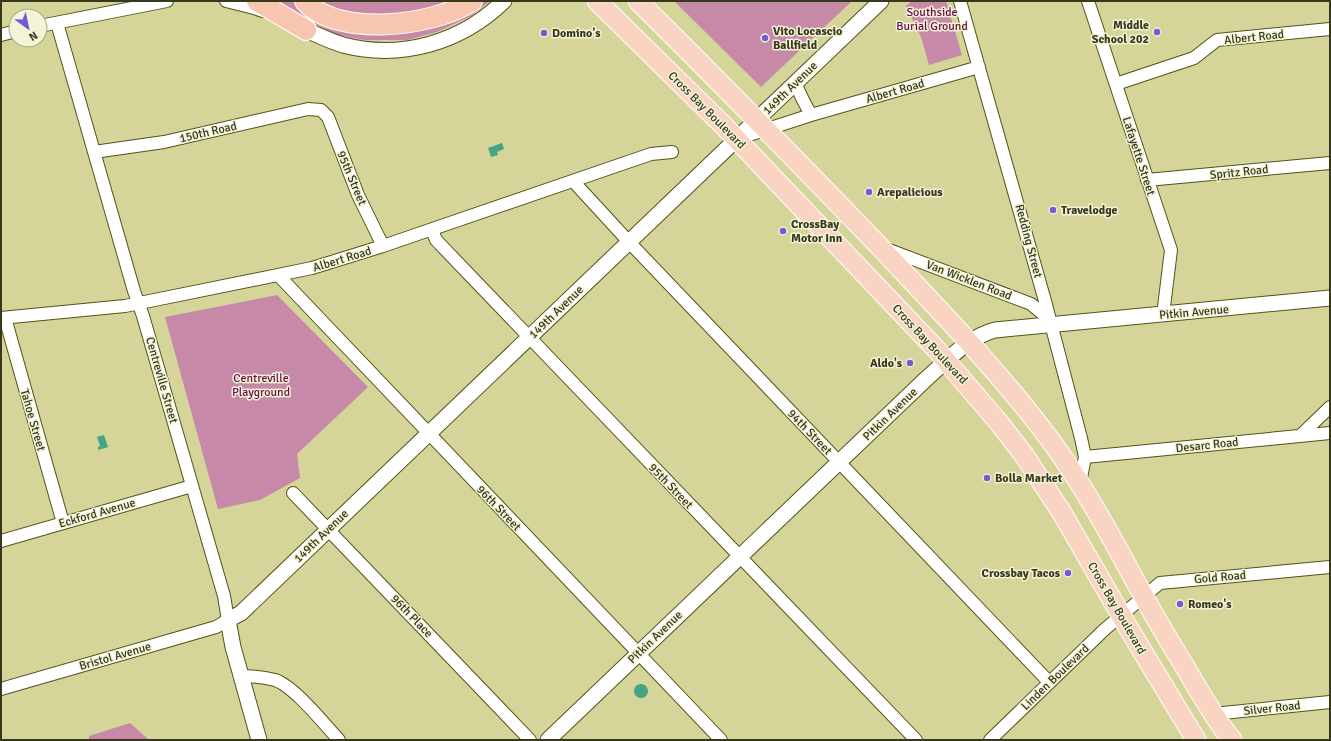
<svg xmlns="http://www.w3.org/2000/svg" width="1331" height="741" font-family="Signika,sans-serif">
<rect width="100%" height="100%" fill="#d5d499"/>
<path fill="#c689a8" d="M 270,1 L 295,1 L 299,8 L 325,24 L 469,11 L 483,1 L 490,1 L 471,16 L 437,32 L 407,40 L 365,40 L 338,35 Z
M 322,1 L 460,1 L 455,5 L 371,18 L 339,12 Z
M 674,1 L 852,1 L 761,87 Z
M 912,1 L 946,1 L 962,55 L 929,65 L 921,37 L 906,6 Z
M 277,295 L 368,387 L 297,454 L 300,478 L 260,500 L 218,509 L 165,317 Z
M 130,723 L 149,740 L 89,740 L 89,736 Z"/>
<path fill="#44a583" d="M 502,143 L 504,149 L 497,152 L 498,155 L 491,157 L 488,148 Z
M 104,435 L 108,447 L 98,450 L 98,447 L 100,446 L 97,437 Z
M634 691a7 7 0 1 1 14 0a7 7 0 1 1-14 0Z"/>
<g fill="none" stroke-linecap="round" stroke-linejoin="round">
<defs>
<path id="minor" d="M 226,1 L 254,8 L 263,11
M 960,1 L 1045,301 L 1081,438 L 1085,457 L 1080,483
M 1088,1 L 1171,250 L 1163,315
M 40,26 L 167,1
M 1,35 L 16,31
M 795,83 L 803,100 L 811,115
M 1116,84 L 1194,58 L 1217,40 L 1330,29
M 737,139 L 811,115 L 979,67
M 94,152 L 164,142 L 308,109 L 321,110 L 328,117 L 358,195 L 383,246
M 1147,180 L 1330,163
M 573,181 L 629,242 L 1049,682
M 432,230 L 436,240 L 916,740
M 884,248 L 1031,304 L 1042,313 L 1048,321
M 279,276 L 721,740
M 1,318 L 125,306 L 312,268 L 383,246 L 651,154 L 672,152
M 5,318 L 63,523
M 1301,435 L 1330,407
M 1085,457 L 1330,433
M 293,493 L 530,740
M 1,541 L 192,486
M 241,676 C 253,676 264,677 275,680 C 294,686 325,725 339,740
M 1,689 L 216,627 L 228,620 L 224,596 L 143,316 L 134,291 L 57,23
M 1213,714 L 1330,702
M 990,740 L 1105,629 L 1160,583 L 1330,567"/>
<path id="tertiary" d="M 306,30 C 318,35 330,41 343,45 C 401,60 461,43 504,1
M 259,740 L 233,647 L 228,620 L 241,613 L 881,1
M 548,740 L 926,379 C 945,362 970,336 995,330 L 1330,298"/>
<path id="primary" d="M 597,1 L 725,127 L 936,349 L 1000,424 L 1024,455 L 1062,513 L 1129,629 L 1196,740
M 638,1 C 720,82 800,164 880,247 C 939,310 999,371 1051,441 C 1087,490 1115,544 1144,597 C 1157,621 1171,644 1185,667 C 1200,692 1214,718 1232,740"/>
<path id="trunk" d="M 257,1 L 306,30
M 305,1 C 337,38 435,26 472,1"/>
</defs>
<use href="#minor" stroke="#545218" stroke-width="14"/>
<use href="#tertiary" stroke="#545218" stroke-width="17"/>
<use href="#primary" stroke="#fff" stroke-width="21"/>
<use href="#trunk" stroke="#fff" stroke-width="22"/>
<use href="#minor" stroke="#fff" stroke-width="12"/>
<use href="#tertiary" stroke="#fff" stroke-width="15"/>
<use href="#primary" stroke="#fad4c2" stroke-width="19"/>
<use href="#trunk" stroke="#f8c6ae" stroke-width="20"/>
</g>
<g fill="#725cd6" stroke="#f3f3d6" stroke-width="1.5">
<circle cx="1157" cy="32" r="4"/>
<circle cx="544" cy="33" r="4"/>
<circle cx="765" cy="38" r="4"/>
<circle cx="869" cy="192" r="4"/>
<circle cx="1053" cy="210" r="4"/>
<circle cx="783" cy="231" r="4"/>
<circle cx="910" cy="363" r="4"/>
<circle cx="987" cy="478" r="4"/>
<circle cx="1068" cy="573" r="4"/>
<circle cx="1180" cy="604" r="4"/>
</g>
<g text-anchor="middle" stroke-width="3" stroke-linejoin="round" paint-order="stroke">
<g font-size="12" fill="#670c47" stroke="#f3f3d6">
<text x="932" y="16">Southside<tspan x="932" dy="14">Burial Ground</tspan></text>
<text x="261" y="382">Centreville<tspan x="261" dy="14">Playground</tspan></text>
</g>
<g font-size="12" font-weight="bold" fill="#37371e" stroke="#f3f3d6" text-anchor="start">
<text x="1149" y="29" text-anchor="end">Middle<tspan x="1149" dy="14">School 202</tspan></text>
<text x="773" y="35">Vito Locascio<tspan x="773" dy="14">Ballfield</tspan></text>
<text x="552" y="37">Domino's</text>
<text x="877" y="196">Arepalicious</text>
<text x="1061" y="214">Travelodge</text>
<text x="791" y="228">CrossBay<tspan x="791" dy="14">Motor Inn</tspan></text>
<text x="902" y="367" text-anchor="end">Aldo's</text>
<text x="995" y="482">Bolla Market</text>
<text x="1060" y="577" text-anchor="end">Crossbay Tacos</text>
<text x="1188" y="608">Romeo's</text>
</g>
<g font-size="12" fill="#37371e" stroke="#f3f3d6">
<text transform="translate(1254 37) rotate(-6)" y="4">Albert Road</text>
<text transform="translate(790 88) rotate(-44)" y="4">149th Avenue</text>
<text transform="translate(895 91) rotate(-16)" y="4">Albert Road</text>
<text transform="translate(707 110) rotate(45)" y="4">Cross Bay Boulevard</text>
<text transform="translate(208 132) rotate(-13)" y="4">150th Road</text>
<text transform="translate(1139 156) rotate(72)" y="4">Lafayette Street</text>
<text transform="translate(1239 172) rotate(-6)" y="4">Spritz Road</text>
<text transform="translate(352 178) rotate(67)" y="4">95th Street</text>
<text transform="translate(1029 241) rotate(75)" y="4">Redding Street</text>
<text transform="translate(342 259) rotate(-17)" y="4">Albert Road</text>
<text transform="translate(969 280) rotate(21)" y="4">Van Wicklen Road</text>
<text transform="translate(556 312) rotate(-44)" y="4">149th Avenue</text>
<text transform="translate(1194 312) rotate(-5)" y="4">Pitkin Avenue</text>
<text transform="translate(930 344) rotate(47)" y="4">Cross Bay Boulevard</text>
<text transform="translate(162 380) rotate(74)" y="4">Centreville Street</text>
<text transform="translate(890 414) rotate(-44)" y="4">Pitkin Avenue</text>
<text transform="translate(33 420) rotate(74)" y="4">Tahoe Street</text>
<text transform="translate(810 432) rotate(46)" y="4">94th Street</text>
<text transform="translate(1207 445) rotate(-6)" y="4">Desarc Road</text>
<text transform="translate(671 486) rotate(46)" y="4">95th Street</text>
<text transform="translate(499 508) rotate(46)" y="4">96th Street</text>
<text transform="translate(97 513) rotate(-16)" y="4">Eckford Avenue</text>
<text transform="translate(321 536) rotate(-44)" y="4">149th Avenue</text>
<text transform="translate(1220 577) rotate(-5)" y="4">Gold Road</text>
<text transform="translate(1117 608) rotate(60)" y="4">Cross Bay Boulevard</text>
<text transform="translate(412 616) rotate(46)" y="4">96th Place</text>
<text transform="translate(655 637) rotate(-44)" y="4">Pitkin Avenue</text>
<text transform="translate(115 656) rotate(-16)" y="4">Bristol Avenue</text>
<text transform="translate(1055 677) rotate(-44)" y="4">Linden Boulevard</text>
<text transform="translate(1272 708) rotate(-6)" y="4">Silver Road</text>
</g>
</g>
<rect width="1331" height="741" fill="none" stroke="#37371e" stroke-width="4"/>
<g transform="translate(28 28) rotate(147)"><circle r="19" fill="#f3f3d6" stroke="#a8a88c"/>
<path d="M0-3L7 15L0 10L-7 15Z" fill="#725cd6"/>
<text y="-6" font-size="11" font-weight="bold" text-anchor="middle" fill="#37371e">N</text>
</g>
</svg>
